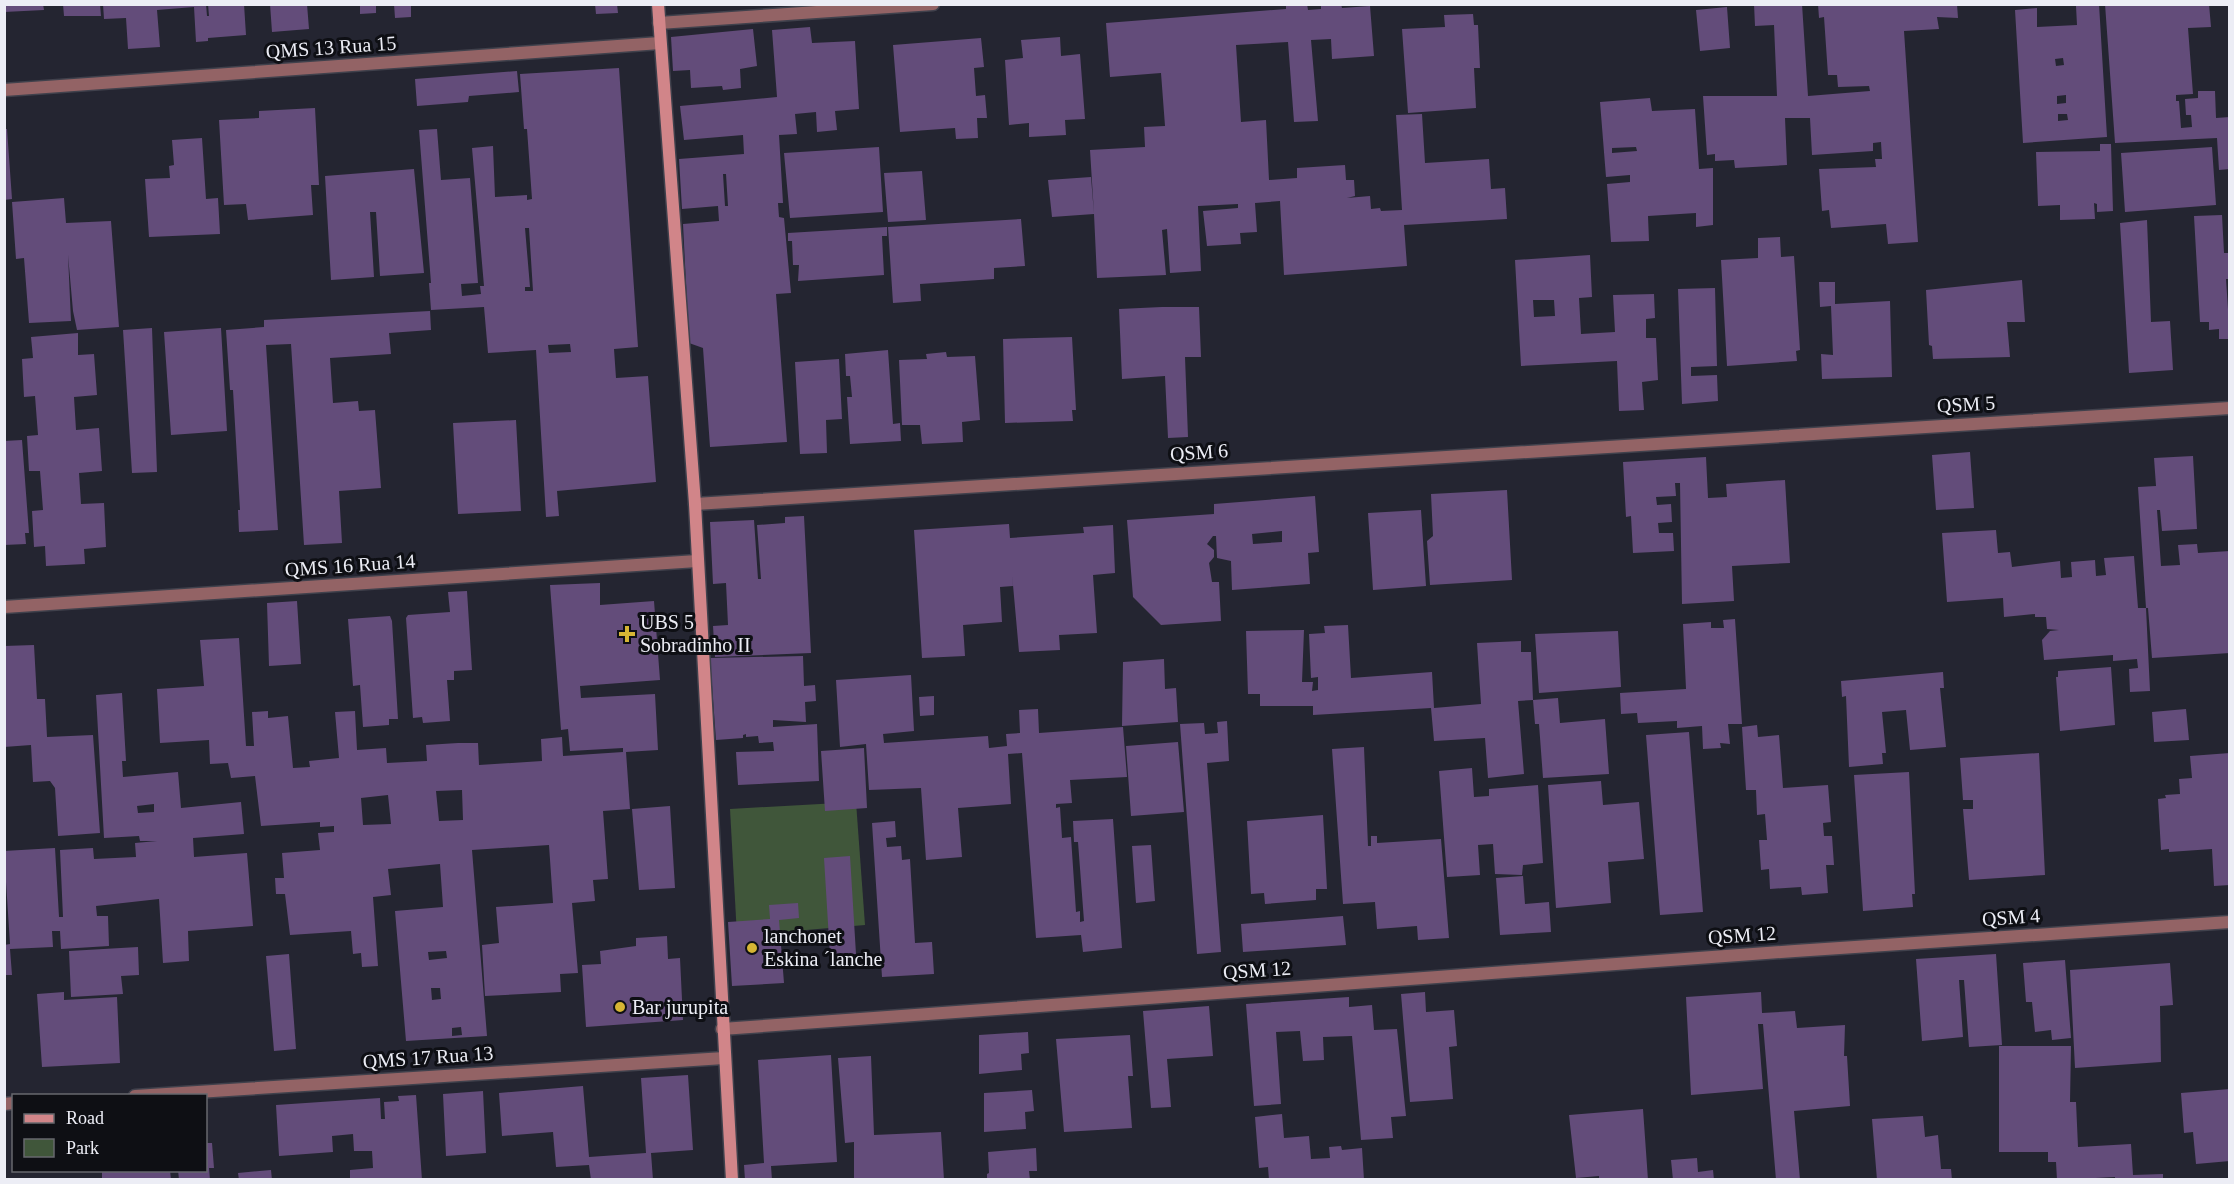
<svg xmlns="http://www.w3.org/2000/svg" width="2234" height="1184" font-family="Georgia,serif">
<rect width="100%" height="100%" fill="#242531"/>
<path fill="#40563a" d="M 856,802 L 865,925 L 737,936 L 730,809 Z"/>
<path fill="#634c7a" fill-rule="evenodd" d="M 4,4 L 43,4 L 44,10 L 4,12 Z
M 63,4 L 100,4 L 101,16 L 64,16 Z
M 103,4 L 206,4 L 207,16 L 209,16 L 208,4 L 244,4 L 246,35 L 208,38 L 208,41 L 196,42 L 194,7 L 157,10 L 160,47 L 128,49 L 126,18 L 104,19 Z
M 270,4 L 307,4 L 309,29 L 272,32 Z
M 360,4 L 376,4 L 376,13 L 360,14 Z
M 394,4 L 411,4 L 411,17 L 395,18 Z
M 595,4 L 617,4 L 618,13 L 596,14 Z
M 1286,4 L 1307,4 L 1308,10 L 1321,9 L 1321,4 L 1341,4 L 1342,8 L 1370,6 L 1374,56 L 1332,59 L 1331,39 L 1311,40 L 1318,121 L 1294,122 L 1288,42 L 1236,45 L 1241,122 L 1266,120 L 1269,180 L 1297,178 L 1297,168 L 1345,165 L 1346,180 L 1354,180 L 1355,196 L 1347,198 L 1370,196 L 1371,209 L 1380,208 L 1381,211 L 1402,210 L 1396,115 L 1422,114 L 1425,163 L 1489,159 L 1491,189 L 1505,188 L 1507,219 L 1404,225 L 1407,266 L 1284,275 L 1280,201 L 1255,203 L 1257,232 L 1240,233 L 1241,244 L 1207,246 L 1203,211 L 1238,208 L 1238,204 L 1198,206 L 1201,271 L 1170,273 L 1167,229 L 1162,230 L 1166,275 L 1097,278 L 1094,214 L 1052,217 L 1048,180 L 1091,177 L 1094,214 L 1090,150 L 1145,147 L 1144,127 L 1165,126 L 1161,73 L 1110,77 L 1106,23 L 1286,9 Z
M 1754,4 L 1802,4 L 1808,96 L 1870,91 L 1869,86 L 1838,87 L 1837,75 L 1828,75 L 1824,17 L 1819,18 L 1818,4 L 1957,4 L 1958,18 L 1937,17 L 1939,29 L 1904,31 L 1918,242 L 1888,244 L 1886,224 L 1831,228 L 1829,210 L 1822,211 L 1819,169 L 1876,167 L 1875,159 L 1882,159 L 1881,142 L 1873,143 L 1873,151 L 1812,155 L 1810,118 L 1785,118 L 1787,165 L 1735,168 L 1734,160 L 1715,161 L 1715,154 L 1707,155 L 1703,96 L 1777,96 L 1774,25 L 1755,26 Z
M 2099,4 L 2107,137 L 2023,143 L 2015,10 L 2037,8 L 2037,27 L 2077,25 L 2076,6 ZM 2063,58 L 2064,65 L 2056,66 L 2055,59 ZM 2066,95 L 2066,103 L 2057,104 L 2057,96 ZM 2058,114 L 2067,114 L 2068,120 L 2058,121 Z
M 2105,4 L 2209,4 L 2211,27 L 2188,28 L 2193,94 L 2176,95 L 2176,101 L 2179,101 L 2181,128 L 2192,127 L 2191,115 L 2186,115 L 2185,99 L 2198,98 L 2198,91 L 2215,91 L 2216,118 L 2230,117 L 2230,169 L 2219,170 L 2217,138 L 2115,143 Z
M 1727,7 L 1730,48 L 1700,51 L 1696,10 Z
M 1473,14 L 1474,25 L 1478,25 L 1480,68 L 1474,68 L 1476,108 L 1408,113 L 1402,29 L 1445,27 L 1444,15 Z
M 810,27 L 812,43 L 855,41 L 859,109 L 835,111 L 837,130 L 817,132 L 816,112 L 795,114 L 797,134 L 779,135 L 783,203 L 778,203 L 779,217 L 784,218 L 791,293 L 776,294 L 787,442 L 710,447 L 703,348 L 689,343 L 683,224 L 719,221 L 718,206 L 682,209 L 679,159 L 744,154 L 743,135 L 684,140 L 680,106 L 777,97 L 772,30 ZM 723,174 L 726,174 L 728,206 L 725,206 Z
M 753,29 L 757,66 L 740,69 L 741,88 L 723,90 L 722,86 L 691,88 L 690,70 L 673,71 L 671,37 Z
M 1060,37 L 1061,56 L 1080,54 L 1085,119 L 1065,120 L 1066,135 L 1029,137 L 1029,123 L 1009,125 L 1005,60 L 1023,58 L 1021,40 Z
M 981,38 L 984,67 L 974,68 L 976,96 L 985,95 L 987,118 L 977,118 L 978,138 L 956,139 L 955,128 L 900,132 L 893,45 Z
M 619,68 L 638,347 L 614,349 L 616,378 L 648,376 L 656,482 L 557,491 L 559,516 L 546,517 L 536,350 L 488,353 L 484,307 L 431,310 L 429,283 L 431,283 L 419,130 L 437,129 L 441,180 L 470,178 L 478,283 L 461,284 L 462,296 L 481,294 L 480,286 L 484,286 L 472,148 L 493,146 L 495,197 L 527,195 L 527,200 L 532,199 L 527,129 L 524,129 L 520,74 ZM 525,228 L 529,228 L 533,291 L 525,291 L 525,287 L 530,287 ZM 570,344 L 571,352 L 549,353 L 548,345 Z
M 517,71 L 519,92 L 469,96 L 468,102 L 417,106 L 415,79 Z
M 1650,98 L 1652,111 L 1695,109 L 1699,169 L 1713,168 L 1713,225 L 1696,227 L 1696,213 L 1648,216 L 1649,241 L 1611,242 L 1607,184 L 1630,182 L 1630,175 L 1606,177 L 1600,102 ZM 1636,147 L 1637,151 L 1612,153 L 1612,148 Z
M 315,108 L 319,185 L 311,185 L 313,215 L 248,220 L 246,204 L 224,205 L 219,120 L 259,118 L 259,111 Z
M 4,129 L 7,129 L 12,199 L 4,200 Z
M 202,138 L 206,199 L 218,198 L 220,234 L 149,237 L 145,179 L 170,178 L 169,166 L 174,165 L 172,140 Z
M 2100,144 L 2111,144 L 2113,211 L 2097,212 L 2097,204 L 2094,203 L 2095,219 L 2060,220 L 2060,205 L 2038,206 L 2036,152 L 2100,151 Z
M 879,147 L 883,212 L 790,218 L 784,153 Z
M 2212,147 L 2216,205 L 2125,212 L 2121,153 Z
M 414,169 L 424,273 L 380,276 L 376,212 L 370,212 L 374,277 L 331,280 L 325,176 Z
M 922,171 L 926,220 L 888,222 L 884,173 Z
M 64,198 L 66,223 L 111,221 L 119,327 L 77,330 L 73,311 L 68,255 L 71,321 L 29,323 L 24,258 L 16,259 L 12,202 Z
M 2222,215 L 2224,253 L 2230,253 L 2230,279 L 2226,279 L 2230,339 L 2219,339 L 2219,329 L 2209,330 L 2209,322 L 2200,322 L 2194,216 Z
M 1021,219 L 1025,266 L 994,268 L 994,279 L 920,284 L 921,301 L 893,303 L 888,227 Z
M 2147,220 L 2151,322 L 2170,321 L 2173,370 L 2129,373 L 2120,223 Z
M 887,227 L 887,236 L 882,236 L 884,275 L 798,281 L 799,265 L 793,265 L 792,241 L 788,241 L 788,233 Z
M 1780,237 L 1781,257 L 1794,256 L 1800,350 L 1796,351 L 1797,361 L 1727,366 L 1721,260 L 1758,258 L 1758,238 Z
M 1590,255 L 1592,297 L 1579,298 L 1581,334 L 1615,332 L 1613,295 L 1654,294 L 1655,318 L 1646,319 L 1646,338 L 1656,338 L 1658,380 L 1642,382 L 1644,410 L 1619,411 L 1617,361 L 1521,366 L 1515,260 ZM 1533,300 L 1554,300 L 1555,316 L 1534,317 Z
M 2022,280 L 2025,322 L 2007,322 L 2010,357 L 1933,359 L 1932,346 L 1929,345 L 1926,290 Z
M 1819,282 L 1835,282 L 1835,304 L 1890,301 L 1892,377 L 1822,379 L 1821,354 L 1833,355 L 1831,306 L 1820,307 Z
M 1715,288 L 1717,366 L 1691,367 L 1691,376 L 1717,375 L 1718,401 L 1682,404 L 1678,289 Z
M 1162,307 L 1199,307 L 1201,357 L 1185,357 L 1188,437 L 1168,438 L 1165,376 L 1122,379 L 1119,309 Z
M 430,311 L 431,330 L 389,333 L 391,354 L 330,358 L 333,403 L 358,401 L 359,411 L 375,410 L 381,488 L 339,491 L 342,543 L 304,545 L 291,344 L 266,345 L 278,530 L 239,532 L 238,510 L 240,510 L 233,390 L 230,390 L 226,330 L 264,327 L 264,320 Z
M 152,328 L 157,472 L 132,473 L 123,330 Z
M 221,328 L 227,431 L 171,435 L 164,332 Z
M 78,333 L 78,355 L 94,354 L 97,395 L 74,397 L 76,430 L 99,428 L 102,471 L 79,473 L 81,504 L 104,503 L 106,547 L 84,549 L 85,564 L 46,566 L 45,546 L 34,547 L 32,511 L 43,510 L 40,471 L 29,471 L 27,436 L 38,435 L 35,396 L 24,397 L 22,359 L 33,358 L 31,337 Z
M 1072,337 L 1076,410 L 1072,410 L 1073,421 L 1005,423 L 1003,339 Z
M 888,350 L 893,424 L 900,423 L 901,441 L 850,444 L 847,397 L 852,397 L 850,376 L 846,376 L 845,354 Z
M 946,352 L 947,357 L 975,356 L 980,420 L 962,422 L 963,442 L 922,444 L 920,425 L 902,425 L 899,360 L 927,359 L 926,354 Z
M 839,359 L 842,419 L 826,420 L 827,453 L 800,454 L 795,362 Z
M 516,420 L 521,511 L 458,514 L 453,423 Z
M 22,440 L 29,533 L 25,533 L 26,544 L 4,545 L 4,441 Z
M 1970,452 L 1974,508 L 1936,510 L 1932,455 Z
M 2193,456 L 2197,529 L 2162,531 L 2160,510 L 2157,510 L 2161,566 L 2180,565 L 2178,545 L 2197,544 L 2198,553 L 2230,551 L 2230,653 L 2152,658 L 2148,608 L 2146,608 L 2138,487 L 2156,486 L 2154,458 Z
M 1706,457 L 1708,498 L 1727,497 L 1726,484 L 1785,480 L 1790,563 L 1732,566 L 1734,601 L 1682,604 L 1680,483 L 1675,483 L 1676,496 L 1656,497 L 1657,505 L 1671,504 L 1672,522 L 1658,523 L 1659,533 L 1673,533 L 1674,551 L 1633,553 L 1631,516 L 1626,517 L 1623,462 Z
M 1507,490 L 1512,580 L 1430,585 L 1427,541 L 1433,536 L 1431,494 Z
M 1315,496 L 1319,552 L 1308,553 L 1310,584 L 1232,590 L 1231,561 L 1217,558 L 1216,536 L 1213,536 L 1207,544 L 1214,550 L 1214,557 L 1209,563 L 1212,582 L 1219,582 L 1221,621 L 1161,625 L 1133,597 L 1127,520 L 1214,514 L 1214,504 ZM 1282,531 L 1282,542 L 1253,544 L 1252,534 Z
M 1421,510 L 1426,586 L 1373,590 L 1368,513 Z
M 804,516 L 811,653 L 715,657 L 713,626 L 728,625 L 726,583 L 713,584 L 710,522 L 754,520 L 758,579 L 761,579 L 757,525 L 785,523 L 785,517 Z
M 1009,524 L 1010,538 L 1084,533 L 1083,527 L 1113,525 L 1115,573 L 1093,575 L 1097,633 L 1059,635 L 1060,650 L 1019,652 L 1012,574 L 1013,586 L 1000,587 L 1002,622 L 963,625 L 965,656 L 922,658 L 914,530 Z
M 1996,530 L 1998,553 L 2010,552 L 2012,567 L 2060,561 L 2061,578 L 2072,577 L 2071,562 L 2095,560 L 2096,576 L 2106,575 L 2104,558 L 2134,556 L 2138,608 L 2146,608 L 2150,691 L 2130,692 L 2129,669 L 2138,668 L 2137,659 L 2113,661 L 2113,655 L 2044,660 L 2042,640 L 2050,631 L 2059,630 L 2047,629 L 2046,617 L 2035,617 L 2035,614 L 2004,617 L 2003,598 L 1947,602 L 1942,533 Z
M 600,583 L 600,605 L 654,601 L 660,680 L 580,686 L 581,698 L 655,694 L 658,750 L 626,752 L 630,809 L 603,811 L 608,879 L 593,880 L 595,901 L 572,903 L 578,973 L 560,974 L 561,992 L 485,996 L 482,945 L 499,943 L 496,907 L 553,903 L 549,845 L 472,850 L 487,1036 L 406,1041 L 395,911 L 443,907 L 440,864 L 388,869 L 391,895 L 373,897 L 378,966 L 362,967 L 361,953 L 353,954 L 351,931 L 290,935 L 285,894 L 276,894 L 275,878 L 284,878 L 282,853 L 320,850 L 318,833 L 334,832 L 334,826 L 320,827 L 320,822 L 261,826 L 255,776 L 231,778 L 228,763 L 210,764 L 209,740 L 160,743 L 157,689 L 204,686 L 200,640 L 239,638 L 246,746 L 254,746 L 252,712 L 268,711 L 268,718 L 288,716 L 293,768 L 310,767 L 309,761 L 339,758 L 335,712 L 355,711 L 357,750 L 386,748 L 387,763 L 427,761 L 426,745 L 458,743 L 478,743 L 479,765 L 542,761 L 541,739 L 562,737 L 563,756 L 623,752 L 623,748 L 570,751 L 568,729 L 561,730 L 550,585 ZM 462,790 L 463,820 L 439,821 L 436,791 ZM 388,795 L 391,824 L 363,825 L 361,798 ZM 446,951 L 447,958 L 429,960 L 428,952 ZM 431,988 L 440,988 L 441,999 L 432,1000 ZM 461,1027 L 462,1035 L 452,1036 L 452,1028 Z
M 467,591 L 472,670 L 454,671 L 454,680 L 447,680 L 450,721 L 423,723 L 422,717 L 413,718 L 406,618 L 408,615 L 450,612 L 448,592 Z
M 297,601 L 301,664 L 269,666 L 267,603 Z
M 390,616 L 392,621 L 398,719 L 389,719 L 389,725 L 363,727 L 360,685 L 353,686 L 348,619 Z
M 1735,619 L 1742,724 L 1728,724 L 1730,744 L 1720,743 L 1721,748 L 1703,749 L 1702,726 L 1677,728 L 1677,721 L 1638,723 L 1637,713 L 1621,714 L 1620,693 L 1686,689 L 1683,624 L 1711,622 L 1711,628 L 1724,628 L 1723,620 Z
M 1348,625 L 1351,678 L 1432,672 L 1434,708 L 1481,704 L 1477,643 L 1521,641 L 1521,652 L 1531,652 L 1533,700 L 1518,701 L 1524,774 L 1488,778 L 1485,738 L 1434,741 L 1431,708 L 1313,715 L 1313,706 L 1260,706 L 1260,694 L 1248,694 L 1246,631 L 1304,630 L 1302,682 L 1313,682 L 1312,691 L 1318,690 L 1318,677 L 1311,678 L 1309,634 L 1325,633 L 1324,626 Z
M 1618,631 L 1621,687 L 1539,693 L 1535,634 Z
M 34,645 L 37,699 L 45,699 L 47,737 L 93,735 L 100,833 L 58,836 L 55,788 L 50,781 L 33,782 L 31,745 L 4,747 L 4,646 Z
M 803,656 L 804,686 L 815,685 L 816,701 L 805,702 L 806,722 L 773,720 L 773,727 L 817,724 L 819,781 L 738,785 L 736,752 L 774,751 L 773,742 L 759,743 L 758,736 L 746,737 L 746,734 L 743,735 L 743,738 L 716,740 L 710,658 Z
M 1164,659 L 1165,689 L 1176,688 L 1178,722 L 1122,726 L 1123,662 Z
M 2111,667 L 2115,725 L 2060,731 L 2056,677 L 2058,677 L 2058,671 Z
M 1943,672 L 1944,688 L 1940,688 L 1946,747 L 1910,750 L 1906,710 L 1882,712 L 1886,753 L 1882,753 L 1883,764 L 1849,767 L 1846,696 L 1842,697 L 1841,681 Z
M 911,675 L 914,731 L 883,734 L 884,743 L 988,736 L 989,748 L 1007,746 L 1006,734 L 1020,733 L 1019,710 L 1038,709 L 1039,733 L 1123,727 L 1127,777 L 1070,780 L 1072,803 L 1056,804 L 1056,808 L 1060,807 L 1062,838 L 1071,837 L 1076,912 L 1080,911 L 1080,922 L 1084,921 L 1078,842 L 1074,842 L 1073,821 L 1113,819 L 1122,948 L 1083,952 L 1081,935 L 1036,938 L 1022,753 L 1008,754 L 1011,804 L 958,808 L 962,857 L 926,860 L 921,788 L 869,790 L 866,744 L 840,747 L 836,680 Z
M 122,693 L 126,761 L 122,761 L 123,777 L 178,772 L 181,808 L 241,802 L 244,834 L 193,838 L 194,857 L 247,853 L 253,926 L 188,931 L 189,961 L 163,963 L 159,899 L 96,906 L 97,916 L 108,916 L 109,946 L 61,949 L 60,931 L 52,931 L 53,947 L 10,949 L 12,975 L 4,975 L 4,945 L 10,944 L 4,851 L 55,848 L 59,917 L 63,917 L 60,850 L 93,848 L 94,859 L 136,857 L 135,843 L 157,841 L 140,841 L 139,836 L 104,838 L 96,695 ZM 154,804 L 154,812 L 138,813 L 137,806 Z
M 934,696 L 934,715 L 920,716 L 919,697 Z
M 1558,698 L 1560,723 L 1605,719 L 1609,774 L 1543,778 L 1539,724 L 1535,724 L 1533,700 Z
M 2186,709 L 2189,740 L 2154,742 L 2152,712 Z
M 1227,721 L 1229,761 L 1207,763 L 1221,952 L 1197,954 L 1180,724 L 1204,723 L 1205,734 L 1218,733 L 1217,722 Z
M 1757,725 L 1758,737 L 1779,735 L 1783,788 L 1828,785 L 1831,822 L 1823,823 L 1824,836 L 1832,836 L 1834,865 L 1826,865 L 1828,893 L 1802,895 L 1801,887 L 1770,889 L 1769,869 L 1761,870 L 1759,840 L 1767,840 L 1765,814 L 1757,815 L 1756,790 L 1746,790 L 1742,727 Z
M 1689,732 L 1703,912 L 1660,915 L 1646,735 Z
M 1178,742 L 1184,812 L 1131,816 L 1126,746 Z
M 1364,747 L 1368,846 L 1371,846 L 1371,836 L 1377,836 L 1377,843 L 1441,839 L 1449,938 L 1418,940 L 1417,926 L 1377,929 L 1375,902 L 1343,904 L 1332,749 Z
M 864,748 L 867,808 L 825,811 L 821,751 Z
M 2039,753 L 2045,875 L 1969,880 L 1963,809 L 1973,809 L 1973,800 L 1963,800 L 1960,758 Z
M 2230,753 L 2230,885 L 2214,886 L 2212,849 L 2169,852 L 2169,849 L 2161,850 L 2158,799 L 2166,798 L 2165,795 L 2180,794 L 2179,779 L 2192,778 L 2190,756 Z
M 1472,768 L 1474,797 L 1489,796 L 1489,789 L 1538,785 L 1543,863 L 1523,865 L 1522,875 L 1495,874 L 1493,844 L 1478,845 L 1480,875 L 1447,877 L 1439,771 Z
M 1909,772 L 1915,894 L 1912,894 L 1913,907 L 1863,911 L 1854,775 Z
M 1601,781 L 1603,805 L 1639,802 L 1644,859 L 1608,862 L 1611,903 L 1556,908 L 1548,785 Z
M 670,806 L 675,888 L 639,890 L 632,809 Z
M 1323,815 L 1327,889 L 1316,889 L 1316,900 L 1265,904 L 1264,893 L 1251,894 L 1247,821 Z
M 895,821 L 896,837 L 886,838 L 887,847 L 901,846 L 902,860 L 910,859 L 915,943 L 932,942 L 934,974 L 882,977 L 872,823 Z
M 1151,845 L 1155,901 L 1136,903 L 1132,846 Z
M 850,856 L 856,954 L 830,956 L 824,858 Z
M 1523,876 L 1525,904 L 1549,902 L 1551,932 L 1500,935 L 1496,878 Z
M 798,903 L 799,918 L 779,920 L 784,983 L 732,986 L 728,922 L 770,919 L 769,905 Z
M 1343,916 L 1346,945 L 1243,952 L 1241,924 Z
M 667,936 L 668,959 L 680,958 L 683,1020 L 586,1027 L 582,965 L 601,964 L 600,951 L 636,946 L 636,938 Z
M 138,947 L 139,975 L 121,976 L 123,994 L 71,997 L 69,951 Z
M 289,954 L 296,1049 L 274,1051 L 266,956 Z
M 1996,954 L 2002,1045 L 1969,1047 L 1964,980 L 1959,980 L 1963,1037 L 1922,1041 L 1916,959 Z
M 2065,960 L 2071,1038 L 2052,1040 L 2051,1030 L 2035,1032 L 2032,1002 L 2026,1002 L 2023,963 Z
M 2170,963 L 2173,1005 L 2160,1006 L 2161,1062 L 2075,1068 L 2070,970 Z
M 64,992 L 64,1000 L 117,997 L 120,1063 L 42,1067 L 37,994 Z
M 1425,992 L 1426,1012 L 1454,1010 L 1457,1046 L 1449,1047 L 1453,1099 L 1410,1102 L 1401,994 Z
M 1761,992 L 1762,1013 L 1795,1011 L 1797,1028 L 1845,1025 L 1844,1056 L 1847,1056 L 1850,1106 L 1794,1111 L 1800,1180 L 1776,1180 L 1763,1024 L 1758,1024 L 1763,1089 L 1691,1095 L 1686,997 Z
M 1349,997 L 1349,1007 L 1372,1005 L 1374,1030 L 1397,1029 L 1406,1116 L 1391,1117 L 1393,1138 L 1361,1140 L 1352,1036 L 1323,1037 L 1324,1060 L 1303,1061 L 1300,1031 L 1276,1032 L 1281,1104 L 1254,1106 L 1246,1004 Z
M 1209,1006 L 1213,1056 L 1167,1059 L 1171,1107 L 1151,1108 L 1143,1011 Z
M 1028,1032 L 1029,1053 L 1021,1054 L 1022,1070 L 979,1074 L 979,1035 Z
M 1130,1035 L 1133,1076 L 1128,1076 L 1132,1128 L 1064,1132 L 1056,1039 Z
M 1999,1046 L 2071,1046 L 2070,1102 L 2076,1102 L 2078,1147 L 2131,1144 L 2133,1175 L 2163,1174 L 2163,1180 L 2115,1180 L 2115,1177 L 2057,1180 L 2056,1162 L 2048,1162 L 2048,1152 L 1999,1152 Z
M 831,1055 L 837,1162 L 771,1166 L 772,1180 L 745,1180 L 744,1165 L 764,1163 L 758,1060 Z
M 871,1056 L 874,1135 L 941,1132 L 944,1180 L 854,1180 L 854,1142 L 845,1143 L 838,1058 Z
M 688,1075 L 693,1150 L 651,1153 L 653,1180 L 591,1180 L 589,1165 L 556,1167 L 553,1132 L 502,1136 L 499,1093 L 583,1086 L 589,1157 L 646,1153 L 641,1078 Z
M 2230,1089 L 2230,1161 L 2196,1164 L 2193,1132 L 2184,1133 L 2181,1093 Z
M 1032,1090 L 1034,1111 L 1025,1112 L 1026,1129 L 984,1132 L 984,1093 Z
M 483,1091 L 486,1153 L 446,1156 L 443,1094 Z
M 416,1095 L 422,1180 L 350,1180 L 350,1170 L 373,1168 L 372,1151 L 383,1151 L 354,1151 L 353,1134 L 332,1136 L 333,1152 L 279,1156 L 276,1105 L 380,1098 L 381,1119 L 385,1119 L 384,1102 L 399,1101 L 398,1096 Z
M 1643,1109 L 1648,1180 L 1599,1180 L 1599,1176 L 1576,1178 L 1569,1115 Z
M 1282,1114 L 1284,1138 L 1309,1136 L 1311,1159 L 1330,1158 L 1329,1147 L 1341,1146 L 1342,1150 L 1362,1148 L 1364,1180 L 1269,1180 L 1268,1167 L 1259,1168 L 1255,1117 Z
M 1923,1116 L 1925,1137 L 1938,1135 L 1941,1169 L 1951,1169 L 1952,1180 L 1877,1180 L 1872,1119 Z
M 206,1143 L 212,1143 L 214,1168 L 209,1168 L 210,1180 L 179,1180 L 178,1170 L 206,1170 Z
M 1036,1148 L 1037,1171 L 1029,1171 L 1030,1180 L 987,1180 L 987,1174 L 989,1173 L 988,1152 Z
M 1697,1158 L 1698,1172 L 1713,1170 L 1714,1180 L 1673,1180 L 1671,1160 Z
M 102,1170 L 170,1170 L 171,1180 L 102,1180 Z
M 271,1170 L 272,1180 L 239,1180 L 238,1173 Z"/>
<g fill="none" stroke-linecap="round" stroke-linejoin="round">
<defs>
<path id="street" d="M 659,23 L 933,4
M 4,90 L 660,43
M 695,504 L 2230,408
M 4,607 L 697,561
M 722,1029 L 1795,951 L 2230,922
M 135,1096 L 724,1058
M 4,1104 L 14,1103"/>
<path id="secondary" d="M 658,4 L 695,504 L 732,1180"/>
</defs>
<use href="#street" stroke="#40414c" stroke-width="15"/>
<use href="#secondary" stroke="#40414c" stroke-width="15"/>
<use href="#street" stroke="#936365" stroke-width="12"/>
<use href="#secondary" stroke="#d18589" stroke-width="12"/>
</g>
<g fill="#d6b534" stroke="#0e0f14" stroke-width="2">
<path d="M624 625h6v6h6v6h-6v6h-6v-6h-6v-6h6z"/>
<circle cx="752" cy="948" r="6"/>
<circle cx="620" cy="1007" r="6"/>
</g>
<g text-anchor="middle" stroke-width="6" stroke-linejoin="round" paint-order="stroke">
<g font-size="20" fill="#ecedf5" stroke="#0e0f14">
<text transform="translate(331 47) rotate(-4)" y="7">QMS 13 Rua 15</text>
<text transform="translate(1966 404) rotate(-3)" y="7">QSM 5</text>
<text transform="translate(1199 452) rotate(-4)" y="7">QSM 6</text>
<text transform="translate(350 565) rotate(-4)" y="7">QMS 16 Rua 14</text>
<text transform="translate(2011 917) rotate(-4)" y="7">QSM 4</text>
<text transform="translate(1742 935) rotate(-4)" y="7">QSM 12</text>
<text transform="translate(1257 970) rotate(-4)" y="7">QSM 12</text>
<text transform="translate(428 1057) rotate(-4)" y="7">QMS 17 Rua 13</text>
</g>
<g font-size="20" fill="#ecedf5" stroke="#0e0f14" text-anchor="start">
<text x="640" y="629">UBS 5<tspan x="640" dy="23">Sobradinho II</tspan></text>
<text x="764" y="943">lanchonet<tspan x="764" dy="23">Eskina ´lanche</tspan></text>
<text x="632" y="1014">Bar jurupita</text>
</g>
</g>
<rect width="2234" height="1184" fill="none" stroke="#ecedf5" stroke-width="12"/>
<rect x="12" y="1094" width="195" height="78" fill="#0e0f14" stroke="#67686e" stroke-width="1.5"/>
<rect x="24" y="1114" width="30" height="9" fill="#d18589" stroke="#67686e" stroke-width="1.5"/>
<text x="66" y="1124" font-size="18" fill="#ecedf5">Road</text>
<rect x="24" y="1139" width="30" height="18" fill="#40563a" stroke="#67686e" stroke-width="1.5"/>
<text x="66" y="1154" font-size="18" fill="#ecedf5">Park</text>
</svg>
